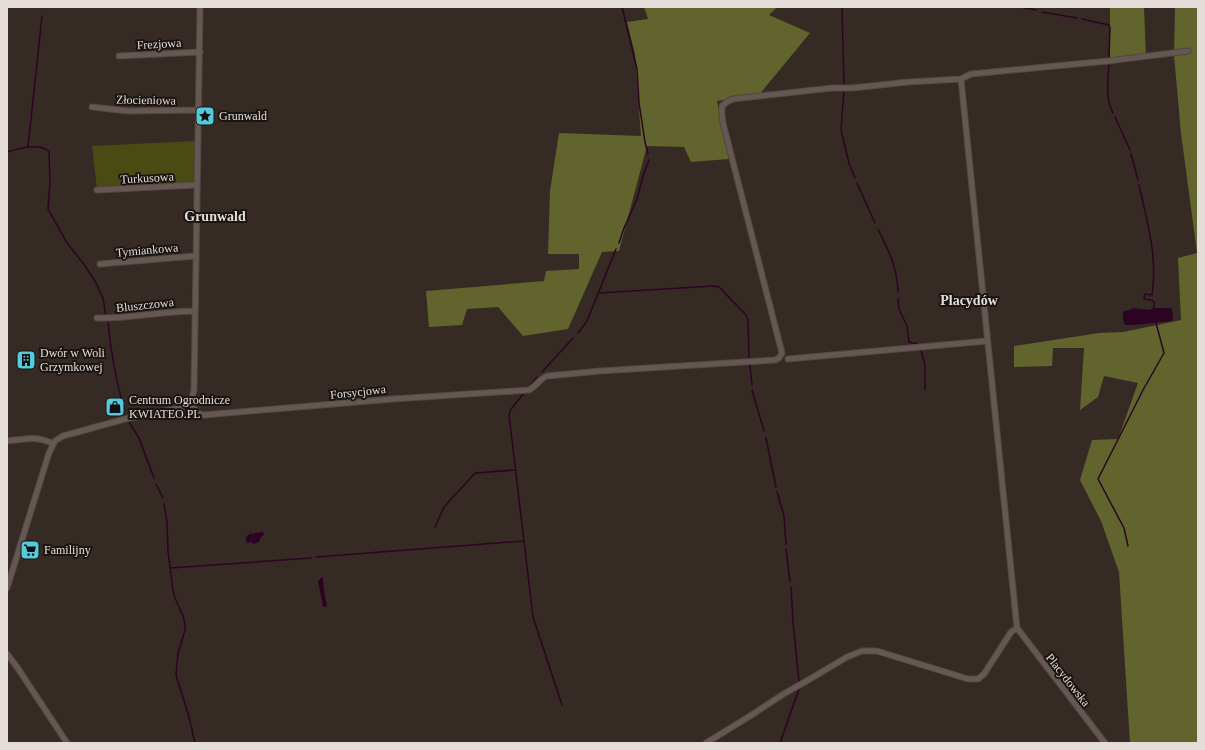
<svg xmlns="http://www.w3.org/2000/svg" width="1205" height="750" font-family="'Times New Roman',serif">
<rect width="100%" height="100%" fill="#362a25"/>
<path fill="#494b12" d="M 195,141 L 195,181 L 193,184 L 97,189 L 92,146 Z"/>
<path fill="#61642c" d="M 644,7 L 777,7 L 769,15 L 810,33 L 759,95 L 717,101 L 729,159 L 691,162 L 684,147 L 647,146 L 619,251 L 602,252 L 568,329 L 523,336 L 498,307 L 467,309 L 462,325 L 429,327 L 426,291 L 544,281 L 546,271 L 579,269 L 579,254 L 548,254 L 550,191 L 559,133 L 641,136 L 635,54 L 627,22 L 648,19 Z
M 1110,7 L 1144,7 L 1146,58 L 1110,62 Z
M 1175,7 L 1198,7 L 1198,743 L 1130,743 L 1119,572 L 1101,521 L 1080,480 L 1092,440 L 1118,439 L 1138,383 L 1104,376 L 1098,397 L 1080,410 L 1084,348 L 1053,348 L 1052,366 L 1014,367 L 1014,346 L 1099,333 L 1123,332 L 1181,320 L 1178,258 L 1197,253 L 1181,133 L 1174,55 Z"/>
<path fill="#2c0422" d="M 1133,308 L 1149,310 L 1154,308 L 1170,308 L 1172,309 L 1173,317 L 1172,321 L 1134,325 L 1125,325 C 1123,322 1122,314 1124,311 L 1130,310 Z
M 260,532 L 263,532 L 264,535 L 261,537 L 259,542 L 254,544 L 251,542 L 248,543 L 246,542 L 246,537 L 251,533 L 252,534 Z
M 322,577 L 323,578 L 324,591 L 327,605 L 326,607 L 323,607 L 318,581 Z"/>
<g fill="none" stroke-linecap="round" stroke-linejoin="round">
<path stroke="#2c0422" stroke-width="1.5" d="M 622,7 L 637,69 L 639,103 L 645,142 L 648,154
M 842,7 L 844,84
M 1020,7 L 1036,10
M 1042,12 L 1077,18
M 1082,19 L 1109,25 L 1110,28 L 1109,57
M 1109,64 C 1108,81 1105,97 1113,113
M 844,90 L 841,130 L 849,163 L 855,178
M 1115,117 L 1130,150
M 28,147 L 42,16
M 7,152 C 20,148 37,143 49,151 L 50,182 L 48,209 L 67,243 L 83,263 L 95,281 L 103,298 L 106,316
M 1131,154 L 1138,180
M 857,183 L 875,223
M 1139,185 C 1147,221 1158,258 1152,295 L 1145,294 L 1144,299 L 1151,300 L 1154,302 L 1154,308
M 878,229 C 889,252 897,266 898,292
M 619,243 L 624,228 L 637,199 L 643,176 L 649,160
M 599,293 L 713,286 L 719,287 L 746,315 L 748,320 L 749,360
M 898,299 L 899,309 L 907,326 L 909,342 L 918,344
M 108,323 C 111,352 116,381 124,409
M 578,333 L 587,321 L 616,249
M 921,350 L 925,365 L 925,390
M 750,365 L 752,385
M 542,372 L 573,338
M 530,386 L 537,377
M 752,390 L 764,431
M 129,422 L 139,438 L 154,478
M 766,438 L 776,487
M 156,484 L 163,498
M 777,492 L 784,516 L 786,544
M 164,504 L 167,522 L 168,551 L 173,590 L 175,598 L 183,616 L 185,624 L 185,630 L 178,653 L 176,675 L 189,717 L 195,743
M 435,527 L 444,507 L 475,473 L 515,470
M 524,541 L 509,415 L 511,409 L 525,392
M 1128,546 L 1124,528 L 1098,479 L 1143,390 L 1164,353 L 1156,323
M 786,549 L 790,582
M 316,557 L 524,541 L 533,617 L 562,705
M 171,568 L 311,558
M 791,587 L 793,622 L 799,682
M 780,743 L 799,689"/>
<defs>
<path id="minor" d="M 119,56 L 200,52
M 961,79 L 1017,628
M 92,107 L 128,111 L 198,110
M 97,190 L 197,185
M 100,264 L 195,256
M 97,318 C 130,319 162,311 195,311
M 788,359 L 987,341
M 189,403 L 193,406 L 197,413 L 204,415 L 393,399 L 529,390 C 537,386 539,379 547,376 L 600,371 L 775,360 L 779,358 L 782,353 L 723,123 L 722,115 L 722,106 L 727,102 L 733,99 L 832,88 L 852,88 L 908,82 L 961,79 L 971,74 L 1108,61 L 1188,51
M 7,441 C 24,439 38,435 53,444
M 7,588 L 49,453 L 55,441 L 63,436 L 125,419 L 180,408 C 189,405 192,399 194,390 L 200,7
M 1017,628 L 1105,743
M 7,654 L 17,667 L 67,743
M 706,743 L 750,716 L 782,695 L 810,679 L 847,657 L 862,651 L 877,651 L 968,679 L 978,679 L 984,674 L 1011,632 L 1017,628"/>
</defs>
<use href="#minor" stroke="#514743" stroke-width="7"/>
<use href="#minor" stroke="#655852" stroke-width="5"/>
</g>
<defs>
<symbol id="sight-square" viewBox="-11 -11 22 22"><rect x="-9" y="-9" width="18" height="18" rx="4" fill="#54cadd" stroke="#1a1412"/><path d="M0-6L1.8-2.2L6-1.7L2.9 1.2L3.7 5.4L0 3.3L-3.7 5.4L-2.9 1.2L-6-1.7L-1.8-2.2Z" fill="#111"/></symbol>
<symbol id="building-square" viewBox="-11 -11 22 22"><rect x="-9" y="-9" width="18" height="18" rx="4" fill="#54cadd" stroke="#1a1412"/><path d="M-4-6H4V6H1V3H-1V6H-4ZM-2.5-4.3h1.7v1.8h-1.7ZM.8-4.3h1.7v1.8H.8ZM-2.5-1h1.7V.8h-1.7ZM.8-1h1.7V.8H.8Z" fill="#111"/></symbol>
<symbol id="shop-square" viewBox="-11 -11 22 22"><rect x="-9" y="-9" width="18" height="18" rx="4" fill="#54cadd" stroke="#1a1412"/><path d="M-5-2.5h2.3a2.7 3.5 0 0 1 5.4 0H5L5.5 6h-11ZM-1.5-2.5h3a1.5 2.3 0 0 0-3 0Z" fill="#111"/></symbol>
<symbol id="supermarket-square" viewBox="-11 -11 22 22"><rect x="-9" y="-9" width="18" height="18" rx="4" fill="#54cadd" stroke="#1a1412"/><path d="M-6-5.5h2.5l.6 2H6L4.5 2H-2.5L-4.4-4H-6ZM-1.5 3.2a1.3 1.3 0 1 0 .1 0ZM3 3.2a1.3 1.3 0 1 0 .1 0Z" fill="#111"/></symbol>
</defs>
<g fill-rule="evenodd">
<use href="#sight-square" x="194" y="105" width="22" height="22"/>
<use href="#building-square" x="15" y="349" width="22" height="22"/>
<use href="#shop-square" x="104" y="396" width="22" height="22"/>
<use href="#supermarket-square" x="19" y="539" width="22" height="22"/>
</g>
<g text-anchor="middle" stroke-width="4" stroke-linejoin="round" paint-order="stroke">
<g font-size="12" fill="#e4dcd8" stroke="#1a1412">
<text transform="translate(159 44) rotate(-3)" y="4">Frezjowa</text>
<text transform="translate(146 100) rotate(1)" y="4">Złocieniowa</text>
<text transform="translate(147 178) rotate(-3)" y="4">Turkusowa</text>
<text transform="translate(147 250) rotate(-5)" y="4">Tymiankowa</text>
<text transform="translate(145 305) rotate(-6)" y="4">Bluszczowa</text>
<text transform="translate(358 392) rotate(-6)" y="4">Forsycjowa</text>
<text transform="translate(1068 680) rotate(52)" y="4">Placydowska</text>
</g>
<g font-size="12" fill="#e4dcd8" stroke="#1a1412" text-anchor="start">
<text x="219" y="120">Grunwald</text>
<text x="40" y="357">Dwór w Woli<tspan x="40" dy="14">Grzymkowej</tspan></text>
<text x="129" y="404">Centrum Ogrodnicze<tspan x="129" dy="14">KWIATEO.PL</tspan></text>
<text x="44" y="554">Familijny</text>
</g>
<g font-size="14" font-weight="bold" fill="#e4dcd8" stroke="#1a1412">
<text x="215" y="221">Grunwald</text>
<text x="969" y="305">Placydów</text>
</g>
</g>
<rect width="1205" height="750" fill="none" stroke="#e4dcd8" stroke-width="16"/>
</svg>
